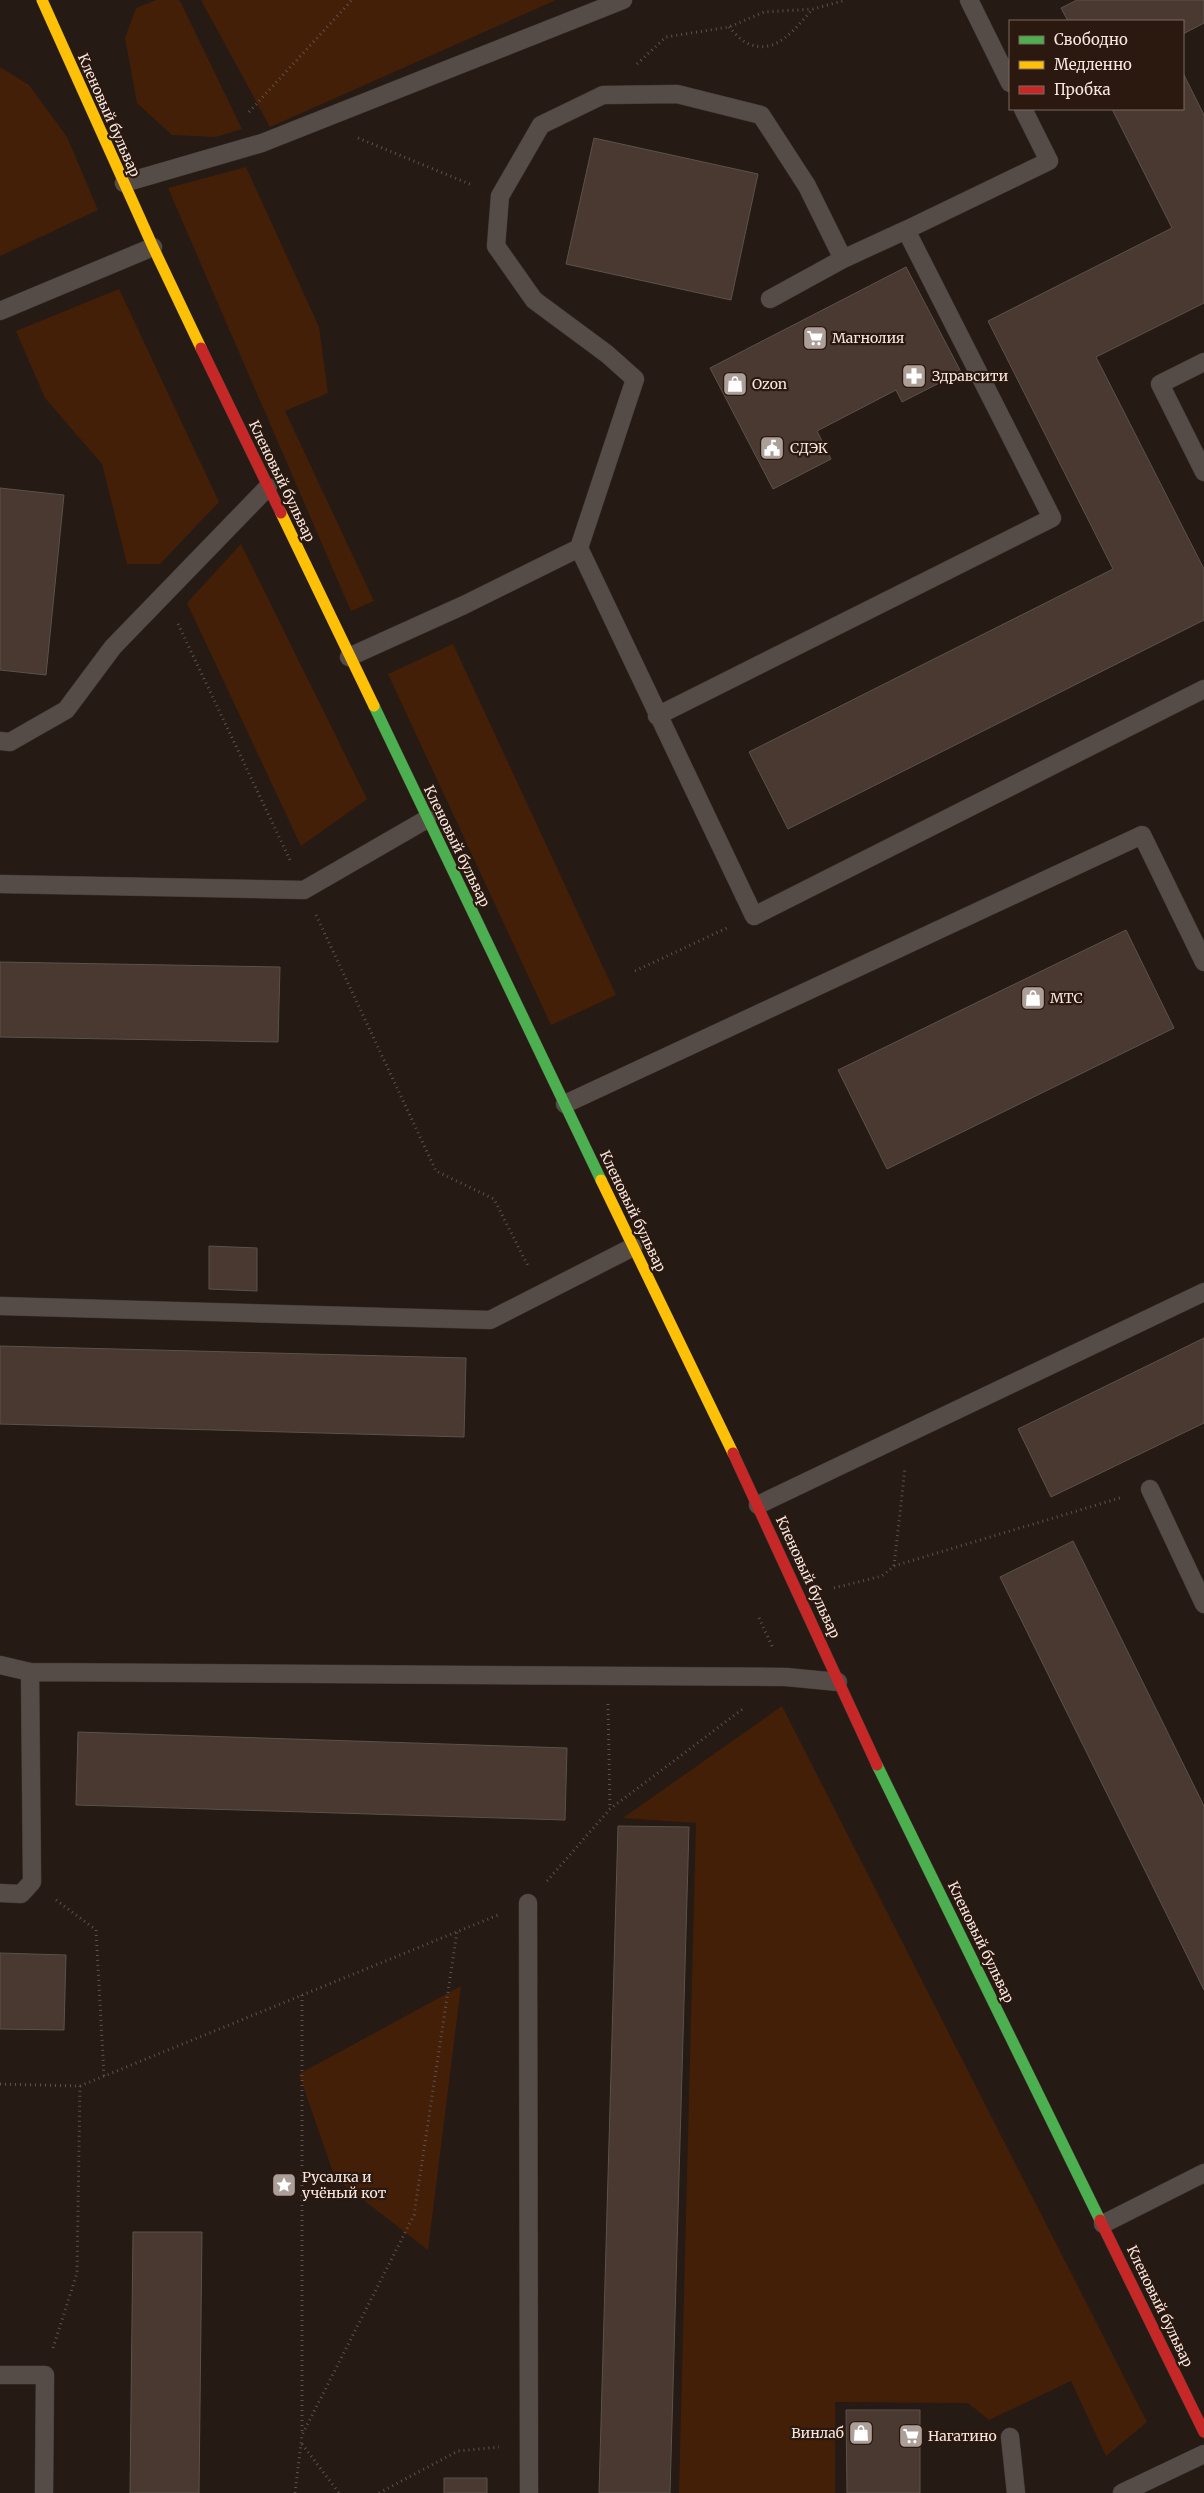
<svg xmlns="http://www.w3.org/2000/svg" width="1204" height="2493" font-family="Merriweather,serif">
<rect width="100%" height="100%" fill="#251a14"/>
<path fill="#441f08" d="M 156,0 L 178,0 L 181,3 L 242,129 L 216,137 L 172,135 L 137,103 L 125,38 L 136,8 Z
M 201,0 L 556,0 L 270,127 Z
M 0,67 L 29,85 L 67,137 L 98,210 L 0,256 Z
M 246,167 L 319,327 L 328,393 L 285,411 L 374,601 L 351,611 L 168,188 Z
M 119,289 L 219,502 L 160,564 L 127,564 L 102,464 L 45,398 L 16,331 Z
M 241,544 L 367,799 L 301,846 L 187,603 Z
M 453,644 L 616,995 L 551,1025 L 388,674 Z
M 782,1706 L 1147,2422 L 1106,2456 L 1071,2381 L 989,2420 L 968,2403 L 835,2402 L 835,2493 L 679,2493 L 696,1823 L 623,1818 Z
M 461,1986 L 428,2250 L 335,2178 L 299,2074 Z"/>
<path fill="#493930" stroke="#5b524d" d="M 1077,0 L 1204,0 L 1204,23 L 1183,34 L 1183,21 L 1068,21 L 1061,8 Z
M 1183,73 L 1204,115 L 1204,303 L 1096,357 L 1204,569 L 1204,620 L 788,829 L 749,752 L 1113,569 L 988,321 L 1172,228 L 1112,109 L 1183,109 Z
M 594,138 L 758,174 L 731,300 L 566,264 Z
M 906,267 L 961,372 L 902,402 L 896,390 L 817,431 L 831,459 L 773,489 L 710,368 Z
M 0,488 L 64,495 L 46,675 L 0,670 Z
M 1126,930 L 1174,1028 L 887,1169 L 838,1070 Z
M 0,962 L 280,967 L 278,1042 L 0,1037 Z
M 209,1246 L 257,1248 L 257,1291 L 209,1289 Z
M 1204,1338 L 1204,1423 L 1051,1497 L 1018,1429 Z
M 0,1346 L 466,1358 L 464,1437 L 0,1424 Z
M 1073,1541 L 1204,1806 L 1204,1990 L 1000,1577 Z
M 78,1732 L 567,1748 L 565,1820 L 76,1805 Z
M 618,1826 L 689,1827 L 670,2493 L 599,2493 Z
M 0,1953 L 66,1955 L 64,2030 L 0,2029 Z
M 133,2232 L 202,2232 L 199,2493 L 130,2493 Z
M 846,2410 L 920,2410 L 920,2493 L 847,2493 Z
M 444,2478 L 487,2478 L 487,2493 L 444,2493 Z"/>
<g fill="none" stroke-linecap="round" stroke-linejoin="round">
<defs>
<path id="lane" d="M 969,0 L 1010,83
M 124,183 L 262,143 L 623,0
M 906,230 L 1049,161 L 1023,109
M 0,311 L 153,247
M 1204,362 L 1160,384 L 1204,472
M 579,548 L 754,916 L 1204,689
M 349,657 L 464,605 L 579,548 L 635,379 L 607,354 L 534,300 L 496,246 L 500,196 L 541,125 L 603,95 L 677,94 L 761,115 L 807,186 L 843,259 L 770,299
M 657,716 L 1052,518 L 906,230 L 843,259
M 0,741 L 10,742 L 66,710 L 113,647 L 268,487
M 0,884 L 304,890 L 427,819
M 565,1104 L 1142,835 L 1204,962
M 0,1306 L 490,1320 L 633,1247
M 1150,1489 L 1204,1604
M 758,1505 L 1204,1292
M 0,1665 L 30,1672 L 786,1677 L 838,1682
M 0,1893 L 21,1894 L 32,1882 L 30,1672
M 528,1903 L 529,2493
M 1103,2224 L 1204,2173
M 0,2375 L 45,2375 L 44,2493
M 1010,2437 L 1016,2493
M 1122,2493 L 1204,2454"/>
<path id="fast" d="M 374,706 L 601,1180
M 877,1765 L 1100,2220"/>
<path id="slow" d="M 42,0 L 153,247 L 201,348
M 281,513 L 374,706
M 601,1180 L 733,1453"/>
<path id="jam" d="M 201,348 L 281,513
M 733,1453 L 877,1765
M 1100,2220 L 1204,2432"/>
</defs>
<use href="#lane" stroke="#403732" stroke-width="19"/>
<use href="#fast" stroke="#403732" stroke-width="12"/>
<use href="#slow" stroke="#403732" stroke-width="12"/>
<use href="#jam" stroke="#403732" stroke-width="12"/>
<path stroke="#5b534f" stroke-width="3" stroke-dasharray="1 4" stroke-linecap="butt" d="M 729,27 C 734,32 740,40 747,43 C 776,57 795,28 812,10
M 637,64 L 666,37 L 729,27 L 764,12 L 813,9 L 846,0
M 249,112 L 352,0
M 358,138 L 472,185
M 178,624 L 290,860
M 316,915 L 436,1171 L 494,1199 L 529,1268
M 635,971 L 727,928
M 894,1566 L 905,1468
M 834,1588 L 882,1576 L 894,1566 L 1123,1497
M 759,1618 L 773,1648
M 608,1704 L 610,1808
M 547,1881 L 610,1809 L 744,1708
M 56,1900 L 96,1930 L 104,2076
M 302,1995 L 302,2433
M 0,2084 L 80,2086 L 498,1915
M 53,2348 L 77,2273 L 80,2086
M 302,2444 L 339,2493
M 295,2493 L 302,2435 L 414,2215 L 457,1932
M 379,2493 L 458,2451 L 499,2447"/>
<use href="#lane" stroke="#554c48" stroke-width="18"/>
<use href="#fast" stroke="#4caf50" stroke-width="11"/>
<use href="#slow" stroke="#ffc107" stroke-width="11"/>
<use href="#jam" stroke="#c62828" stroke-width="11"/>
</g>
<defs>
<symbol id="supermarket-square" viewBox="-11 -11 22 22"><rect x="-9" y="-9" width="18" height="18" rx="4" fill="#ac9f99" stroke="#2b180e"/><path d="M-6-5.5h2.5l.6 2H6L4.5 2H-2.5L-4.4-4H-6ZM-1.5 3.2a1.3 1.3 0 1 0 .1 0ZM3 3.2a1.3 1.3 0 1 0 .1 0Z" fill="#fff"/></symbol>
<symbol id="pharmacy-square" viewBox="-11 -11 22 22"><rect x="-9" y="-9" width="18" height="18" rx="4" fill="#ac9f99" stroke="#2b180e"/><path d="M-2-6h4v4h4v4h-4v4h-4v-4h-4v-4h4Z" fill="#fff"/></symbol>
<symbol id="shop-square" viewBox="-11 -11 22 22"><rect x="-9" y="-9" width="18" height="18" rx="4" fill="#ac9f99" stroke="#2b180e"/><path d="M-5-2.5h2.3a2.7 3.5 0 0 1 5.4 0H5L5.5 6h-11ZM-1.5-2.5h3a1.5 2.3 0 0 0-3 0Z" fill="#fff"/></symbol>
<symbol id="civic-square" viewBox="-11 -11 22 22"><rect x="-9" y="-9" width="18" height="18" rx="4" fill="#ac9f99" stroke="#2b180e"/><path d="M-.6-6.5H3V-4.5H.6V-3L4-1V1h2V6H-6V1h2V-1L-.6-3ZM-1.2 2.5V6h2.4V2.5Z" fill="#fff"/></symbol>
<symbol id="sight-square" viewBox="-11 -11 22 22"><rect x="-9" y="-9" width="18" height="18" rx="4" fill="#ac9f99" stroke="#2b180e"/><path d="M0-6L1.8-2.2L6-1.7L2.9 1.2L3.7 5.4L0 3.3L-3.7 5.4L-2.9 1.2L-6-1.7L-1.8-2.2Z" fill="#fff"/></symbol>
</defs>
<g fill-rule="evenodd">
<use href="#supermarket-square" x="801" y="324" width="28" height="28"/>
<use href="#pharmacy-square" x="900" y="362" width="28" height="28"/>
<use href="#shop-square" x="721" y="370" width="28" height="28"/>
<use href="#civic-square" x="758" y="434" width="28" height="28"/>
<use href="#shop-square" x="1019" y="984" width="28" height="28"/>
<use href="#sight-square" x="270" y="2171" width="28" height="28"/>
<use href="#shop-square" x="847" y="2419" width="28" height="28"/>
<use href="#supermarket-square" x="897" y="2422" width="28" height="28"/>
</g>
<g text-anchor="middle" stroke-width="4.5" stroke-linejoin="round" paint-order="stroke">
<g font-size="14" fill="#f5e7e0" stroke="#2b180e">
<text transform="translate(109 115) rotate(66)" y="5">Кленовый бульвар</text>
<text transform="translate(282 481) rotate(64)" y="5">Кленовый бульвар</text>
<text transform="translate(457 846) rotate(64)" y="5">Кленовый бульвар</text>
<text transform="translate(633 1211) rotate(64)" y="5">Кленовый бульвар</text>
<text transform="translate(808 1577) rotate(65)" y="5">Кленовый бульвар</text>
<text transform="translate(981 1942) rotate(64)" y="5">Кленовый бульвар</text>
<text transform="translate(1160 2306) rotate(64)" y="5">Кленовый бульвар</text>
</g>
<g font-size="14" fill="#f5e7e0" stroke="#2b180e" text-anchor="start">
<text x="832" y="343">Магнолия</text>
<text x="932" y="381">Здравсити</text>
<text x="752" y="389">Ozon</text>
<text x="790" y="453">СДЭК</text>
<text x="1050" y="1003">МТС</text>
<text x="302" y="2182">Русалка и<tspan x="302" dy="16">учёный кот</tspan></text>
<text x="844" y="2438" text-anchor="end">Винлаб</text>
<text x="928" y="2441">Нагатино</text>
</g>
</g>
<rect x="1009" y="20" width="175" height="90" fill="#2b180e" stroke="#7c6b62"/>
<rect x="1019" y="36" width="25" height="8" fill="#4caf50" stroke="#7c6b62"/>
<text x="1054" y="45" font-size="15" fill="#f5e7e0">Свободно</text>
<rect x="1019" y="61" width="25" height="8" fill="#ffc107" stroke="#7c6b62"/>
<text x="1054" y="70" font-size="15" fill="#f5e7e0">Медленно</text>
<rect x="1019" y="86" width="25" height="8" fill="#c62828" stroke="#7c6b62"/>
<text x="1054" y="95" font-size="15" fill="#f5e7e0">Пробка</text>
</svg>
